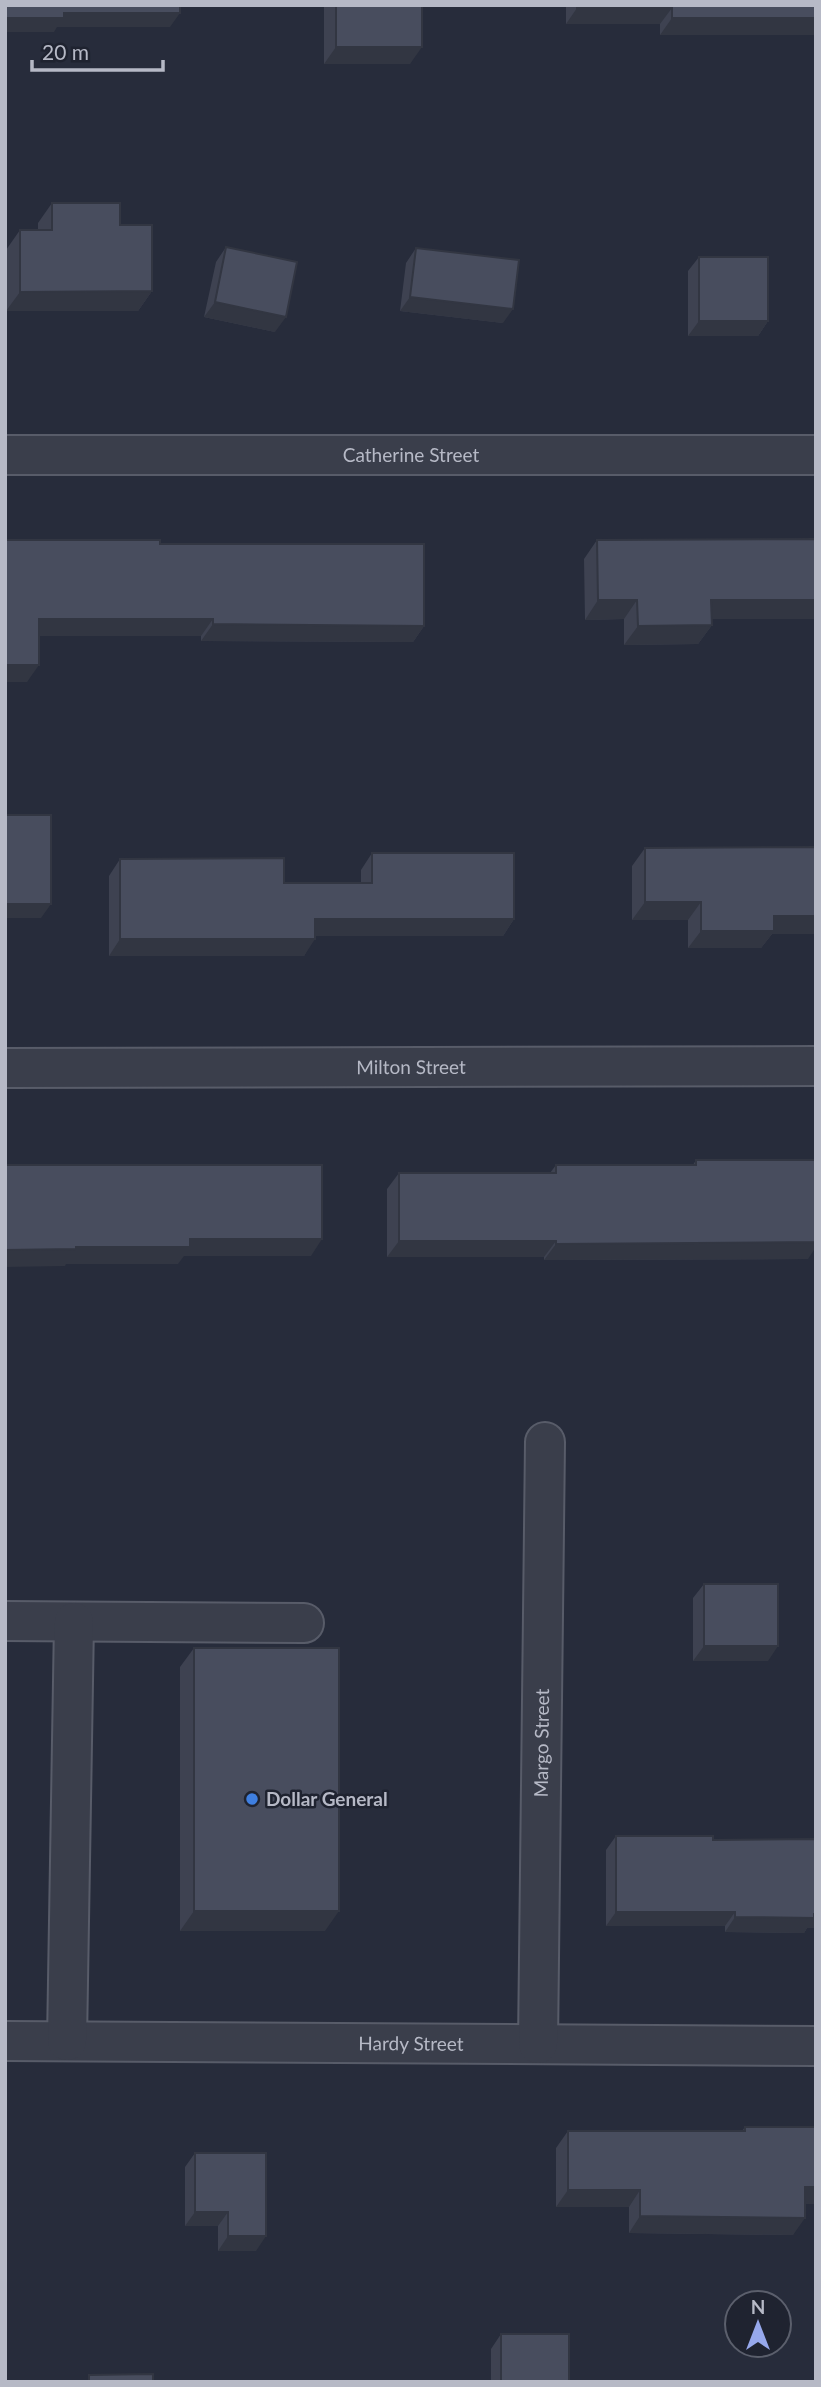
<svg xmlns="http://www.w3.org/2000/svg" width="821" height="2387" font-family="Lato,sans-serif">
<rect width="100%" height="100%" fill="#272c3b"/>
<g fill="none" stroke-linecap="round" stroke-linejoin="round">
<defs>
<g id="minor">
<path id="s1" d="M 5,455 L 816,455"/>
<path id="s2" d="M 5,1068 L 816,1066"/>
<path d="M 5,1621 L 304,1623"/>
<path id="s3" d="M 5,2041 L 816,2046"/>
<path d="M 67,2041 L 74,1622"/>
<path id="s4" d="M 538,2044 L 545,1442"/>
</g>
</defs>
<use href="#minor" stroke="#585c69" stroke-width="42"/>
<use href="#minor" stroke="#3a3e4b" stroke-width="38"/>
</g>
<path fill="#3e4251" d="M 324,5 L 422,5 L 410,64 L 324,64 Z
M 566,5 L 816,5 L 816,35 L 660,35 L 660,24 L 566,24 Z
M 52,203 L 120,225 L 152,291 L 138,311 L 6,311 L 6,250 L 20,230 L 38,230 L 38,223 Z
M 226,247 L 275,332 L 204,317 L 216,262 Z
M 416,248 L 503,323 L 400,311 L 406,263 Z
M 699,257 L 768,321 L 758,336 L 688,336 L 688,271 Z
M 5,540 L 160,544 L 424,626 L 413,642 L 201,641 L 201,636 L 39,636 L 27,682 L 5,682 Z
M 597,540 L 816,619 L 712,619 L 712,625 L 698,644 L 624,645 L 624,619 L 585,620 L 584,559 Z
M 645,848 L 816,934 L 772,934 L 761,948 L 688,948 L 688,920 L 632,920 L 632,866 Z
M 372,853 L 514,919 L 503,936 L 315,936 L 304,956 L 109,956 L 109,876 L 120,859 L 284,883 L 361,883 L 361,870 Z
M 696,1160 L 808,1259 L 544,1260 L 544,1257 L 387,1257 L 387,1189 L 399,1173 L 550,1173 L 556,1165 L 693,1165 Z
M 704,1584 L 768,1661 L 693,1661 L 693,1598 Z
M 194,1648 L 325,1931 L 180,1931 L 180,1667 Z
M 616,1836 L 713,1840 L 816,1928 L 807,1928 L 804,1933 L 725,1932 L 725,1926 L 606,1926 L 606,1850 Z
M 745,2127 L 816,2204 L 805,2204 L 793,2235 L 629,2233 L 629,2207 L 556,2207 L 556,2148 L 568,2131 L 742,2131 Z
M 195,2153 L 256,2251 L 218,2251 L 218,2226 L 185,2226 L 185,2167 Z
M 501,2334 L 569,2382 L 491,2382 L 491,2349 Z"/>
<path fill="#323642" d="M 577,8 L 672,8 L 660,24 L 566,24 Z
M 64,13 L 180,13 L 170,27 L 57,27 L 54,32 L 5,32 L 5,18 Z
M 672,18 L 816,18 L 816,35 L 660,35 Z
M 336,47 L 422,47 L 410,64 L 324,64 Z
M 152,291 L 138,311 L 6,311 L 20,292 Z
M 410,297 L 513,309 L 503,323 L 400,311 Z
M 215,302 L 286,317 L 275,332 L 204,317 Z
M 699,321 L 768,321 L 758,336 L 688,336 Z
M 598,600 L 637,600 L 624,619 L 585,620 Z
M 711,600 L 816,600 L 816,619 L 698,619 Z
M 39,619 L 213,619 L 201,636 L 27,636 Z
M 213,624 L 424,626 L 413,642 L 201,641 Z
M 712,625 L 698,644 L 624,645 L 638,626 Z
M 5,665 L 39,665 L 27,682 L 5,682 Z
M 645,902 L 701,902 L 688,920 L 632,920 Z
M 5,904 L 51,904 L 41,918 L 5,918 Z
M 774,916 L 816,916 L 816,934 L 772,934 L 761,948 L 688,948 L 701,931 Z
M 315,919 L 514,919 L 503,936 L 304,936 Z
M 120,939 L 315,939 L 304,956 L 109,956 Z
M 190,1239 L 322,1239 L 311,1256 L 184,1256 L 178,1264 L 66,1264 L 65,1266 L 5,1267 L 5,1250 L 76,1247 Z
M 399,1241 L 556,1241 L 544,1257 L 387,1257 Z
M 816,1242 L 816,1247 L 808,1259 L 544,1260 L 556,1244 Z
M 704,1646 L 778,1646 L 768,1661 L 693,1661 Z
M 194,1911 L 339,1911 L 325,1931 L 180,1931 Z
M 616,1912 L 735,1912 L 725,1926 L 606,1926 Z
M 816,1914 L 816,1928 L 807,1928 L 804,1933 L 725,1932 L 735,1917 Z
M 805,2187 L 816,2187 L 816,2204 L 793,2204 Z
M 568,2190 L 640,2190 L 629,2207 L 556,2207 Z
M 195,2212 L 228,2212 L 218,2226 L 185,2226 Z
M 640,2216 L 805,2218 L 793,2235 L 629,2233 Z
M 228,2236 L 266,2236 L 256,2251 L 218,2251 Z"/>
<path fill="#484d5e" stroke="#323642" stroke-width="2" d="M 5,5 L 180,5 L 180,13 L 64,13 L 64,18 L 5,18 Z
M 336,5 L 422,5 L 422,47 L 336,47 Z
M 577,5 L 816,5 L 816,18 L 672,18 L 672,8 L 577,8 Z
M 52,203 L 120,203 L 120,225 L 152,225 L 152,291 L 20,292 L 20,230 L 52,230 Z
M 226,247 L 297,262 L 286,317 L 215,302 Z
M 416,248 L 519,260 L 513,309 L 410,297 Z
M 699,257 L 768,257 L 768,321 L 699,321 Z
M 816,539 L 816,600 L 711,600 L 712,625 L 638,626 L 637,600 L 598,600 L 597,540 Z
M 5,540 L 160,540 L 160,544 L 424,544 L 424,626 L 213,624 L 213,619 L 39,619 L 39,665 L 5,665 Z
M 5,815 L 51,815 L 51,904 L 5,904 Z
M 816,847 L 816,916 L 774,916 L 774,931 L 701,931 L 701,902 L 645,902 L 645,848 Z
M 372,853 L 514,853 L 514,919 L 315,919 L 315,939 L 120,939 L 120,859 L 284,858 L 284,883 L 372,883 Z
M 696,1160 L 816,1160 L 816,1242 L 556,1244 L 556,1241 L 399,1241 L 399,1173 L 556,1173 L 556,1165 L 696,1165 Z
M 5,1165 L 322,1165 L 322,1239 L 190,1239 L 190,1247 L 76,1247 L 76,1249 L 5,1250 Z
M 704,1584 L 778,1584 L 778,1646 L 704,1646 Z
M 194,1648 L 339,1648 L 339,1911 L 194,1911 Z
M 616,1836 L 713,1836 L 713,1840 L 816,1839 L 816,1914 L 814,1914 L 814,1918 L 735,1917 L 735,1912 L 616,1912 Z
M 745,2127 L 816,2127 L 816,2187 L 805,2187 L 805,2218 L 640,2216 L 640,2190 L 568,2190 L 568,2131 L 745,2131 Z
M 195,2153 L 266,2153 L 266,2236 L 228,2236 L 228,2212 L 195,2212 Z
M 501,2334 L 569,2334 L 569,2382 L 501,2382 Z
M 153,2374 L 153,2382 L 89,2382 L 89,2375 Z"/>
<circle fill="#3f7fe0" stroke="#1f2330" stroke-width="2.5" cx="252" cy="1799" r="7"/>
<g text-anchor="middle" stroke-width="5" stroke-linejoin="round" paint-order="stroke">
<g font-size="19" fill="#b6b9c6" stroke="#1f2330">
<text dy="7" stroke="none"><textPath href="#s1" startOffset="406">Catherine Street</textPath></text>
<text dy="7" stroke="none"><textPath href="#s2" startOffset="406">Milton Street</textPath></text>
<text dy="7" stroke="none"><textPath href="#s4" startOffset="301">Margo Street</textPath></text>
<text dy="7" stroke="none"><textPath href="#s3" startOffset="406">Hardy Street</textPath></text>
</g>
<g font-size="19" font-weight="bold" fill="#b6b9c6" stroke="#1f2330" text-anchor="start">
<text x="266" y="1806">Dollar General</text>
</g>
</g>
<rect width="821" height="2387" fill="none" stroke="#b6b9c6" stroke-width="14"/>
<g transform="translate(758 2324)"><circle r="33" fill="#1f2330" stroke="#5b5f6c" stroke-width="2"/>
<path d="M0-5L12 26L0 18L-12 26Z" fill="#96a8ec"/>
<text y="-10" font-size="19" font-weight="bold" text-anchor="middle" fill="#b6b9c6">N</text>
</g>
<path d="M32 60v10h131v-10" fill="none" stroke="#b6b9c6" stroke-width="3.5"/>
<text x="42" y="60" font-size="21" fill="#b6b9c6" stroke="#1f2330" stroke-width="5" paint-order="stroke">20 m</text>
</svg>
